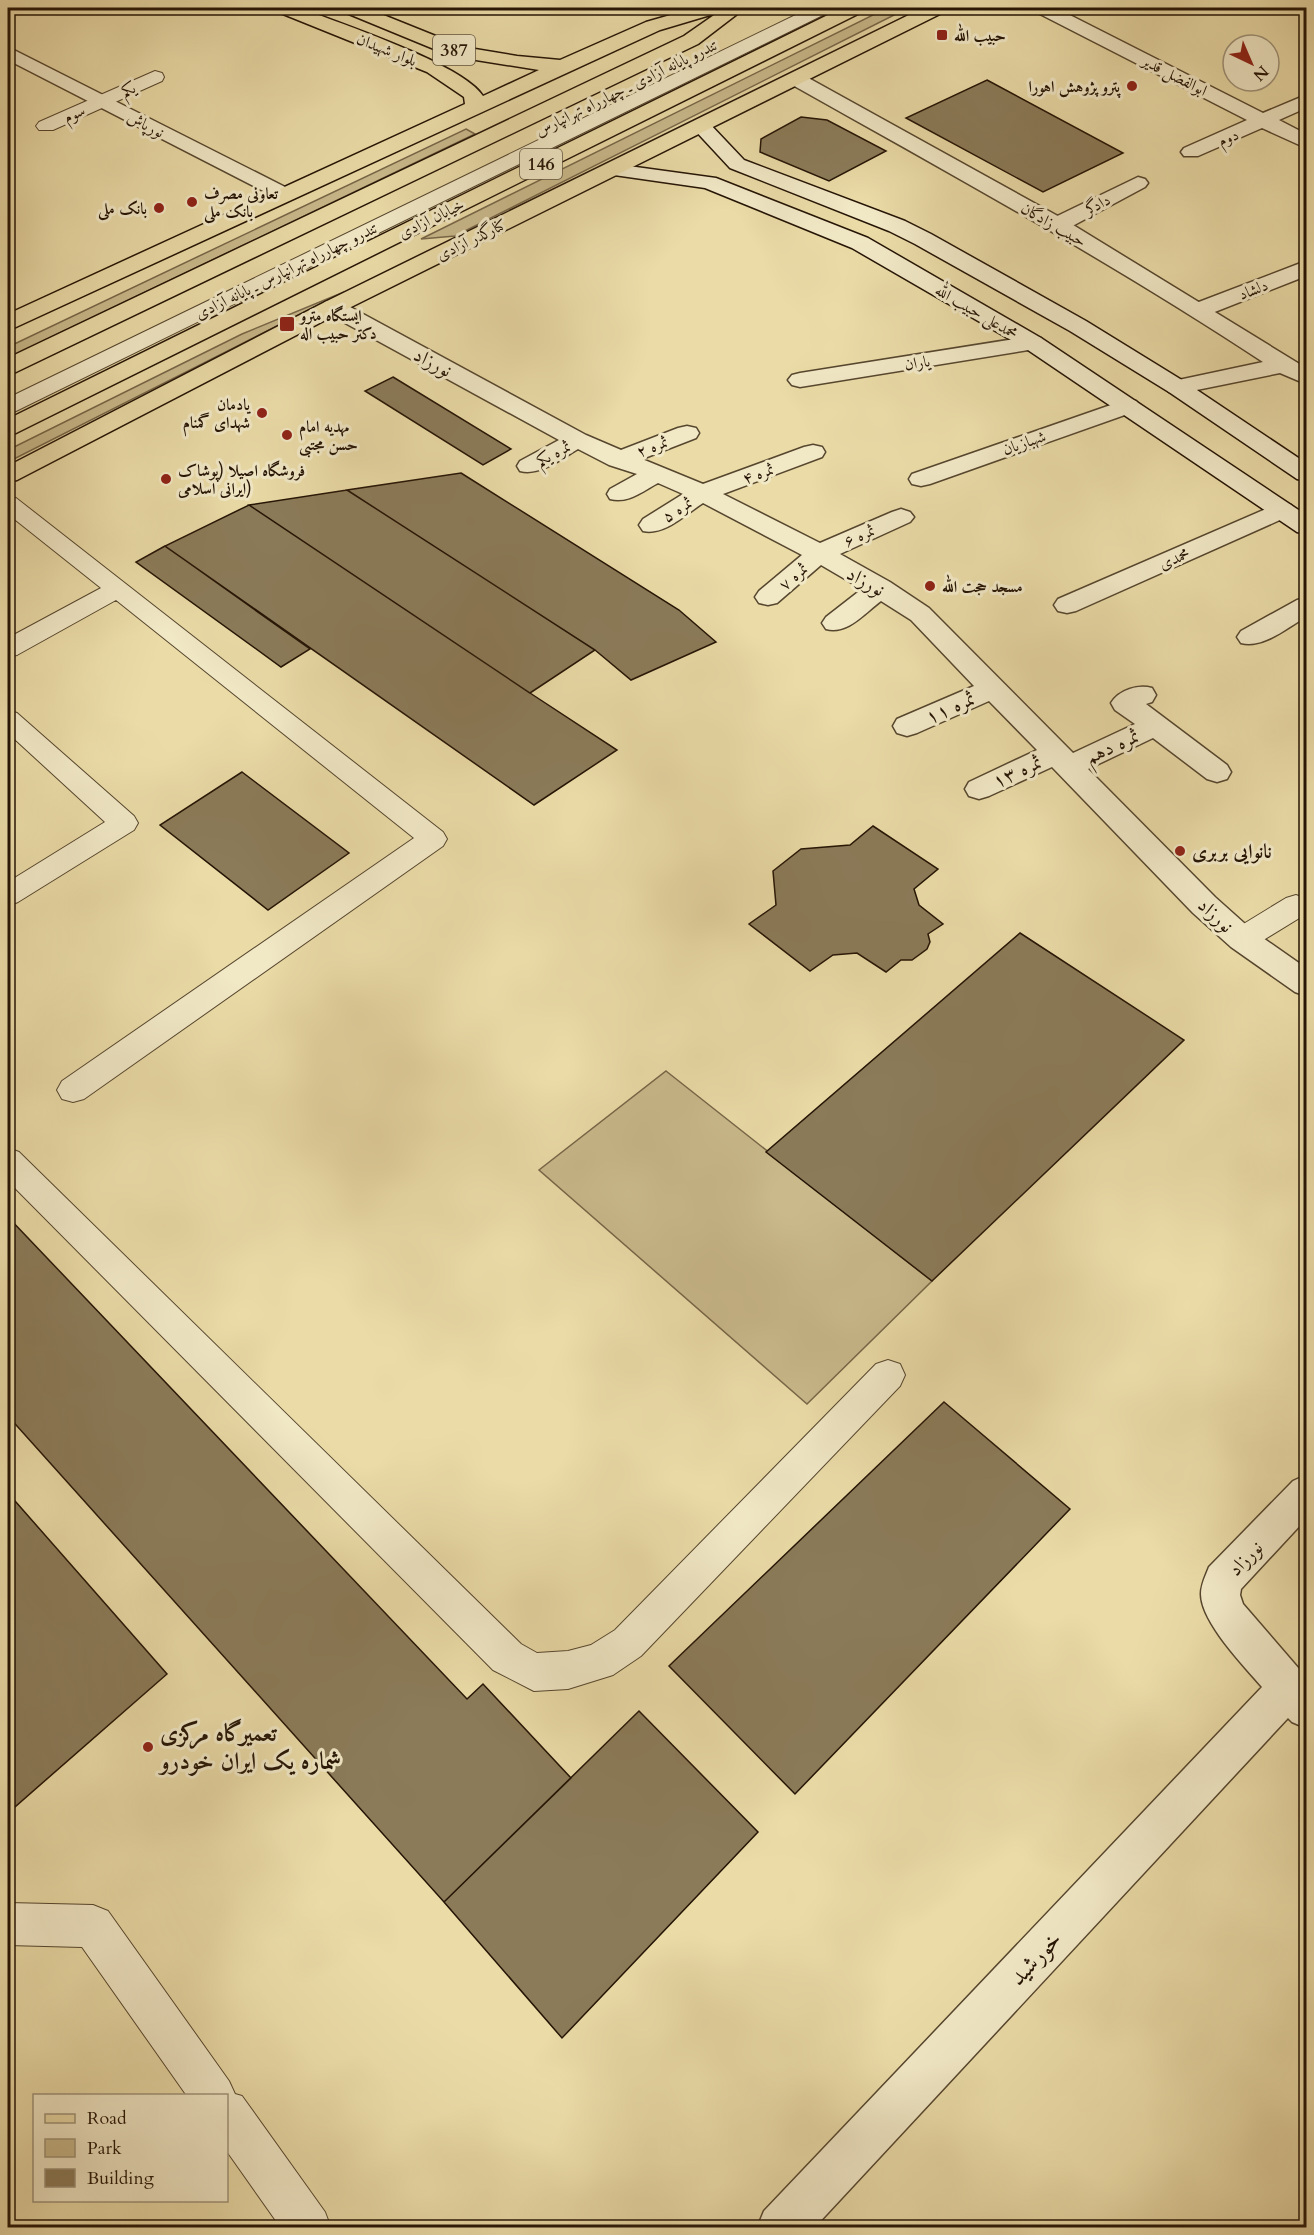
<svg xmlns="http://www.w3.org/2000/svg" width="1314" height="2235" font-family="Cardo,Amiri,serif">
<rect width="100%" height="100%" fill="#eadba7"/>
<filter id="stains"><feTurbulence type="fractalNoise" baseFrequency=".00333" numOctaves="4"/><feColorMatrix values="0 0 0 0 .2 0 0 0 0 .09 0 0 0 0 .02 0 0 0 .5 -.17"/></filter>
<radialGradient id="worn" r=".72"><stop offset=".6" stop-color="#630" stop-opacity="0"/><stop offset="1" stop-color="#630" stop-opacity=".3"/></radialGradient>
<path fill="#c9b98b" stroke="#776648" stroke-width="1.5" d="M 887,8 L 908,8 L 455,236 L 421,239 Z
M 466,129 L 475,134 L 8,358 L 8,347 Z
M 344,292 L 8,462 L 8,450 L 242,334 Z
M 666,1071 L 932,1281 L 807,1404 L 539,1170 Z"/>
<path fill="#8b7b59" stroke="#251405" stroke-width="1.5" d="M 987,80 L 1123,153 L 1043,192 L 906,118 Z
M 801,117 L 827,120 L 886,151 L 829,181 L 760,152 L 761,139 Z
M 393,377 L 511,449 L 483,465 L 365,391 Z
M 461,473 L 679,610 L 716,642 L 631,680 L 595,650 L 347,490 Z
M 347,490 L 595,650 L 530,693 L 249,505 Z
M 249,505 L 530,693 L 617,750 L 534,805 L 165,546 Z
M 165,546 L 310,649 L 281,667 L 136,562 Z
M 242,772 L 349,853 L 268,910 L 160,825 Z
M 873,826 L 938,869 L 914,889 L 919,905 L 943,924 L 928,934 L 930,942 L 927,949 L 912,960 L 901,960 L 886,972 L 857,953 L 833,955 L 810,971 L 749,924 L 776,905 L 773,871 L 801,849 L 850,845 Z
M 1020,933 L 1184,1040 L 932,1281 L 766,1152 Z
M 8,1217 L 467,1699 L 483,1684 L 571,1778 L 444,1902 L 8,1416 Z
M 944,1402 L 1070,1509 L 795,1794 L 669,1666 Z
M 8,1493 L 167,1674 L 8,1813 Z
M 639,1711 L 758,1832 L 562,2038 L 444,1902 Z"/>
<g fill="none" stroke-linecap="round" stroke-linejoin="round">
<defs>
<path id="service" d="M 810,8 L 832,8 L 829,12 L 16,411 L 8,413 L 8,398 Z
M 155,71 L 162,73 L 164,77 L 162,81 L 53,130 L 39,130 L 36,126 L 39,122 Z
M 8,496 L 16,498 L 443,832 L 447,839 L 443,846 L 84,1099 L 73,1102 L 62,1099 L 57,1090 L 62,1081 L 414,838 L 116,600 L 17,655 L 8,657 L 8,638 L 101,588 L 8,514 Z
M 8,710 L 17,713 L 134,816 L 138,823 L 134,830 L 18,902 L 8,906 L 8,882 L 105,822 L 8,733 Z
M 1296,895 L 1306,899 L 1306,914 L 1252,947 L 1242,950 L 1232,947 L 1227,939 L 1232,931 L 1286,898 Z
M 8,1148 L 19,1152 L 521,1644 L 537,1653 L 568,1651 L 591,1645 L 615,1630 L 876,1364 L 888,1360 L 900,1364 L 905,1375 L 900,1386 L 641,1656 L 613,1675 L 568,1689 L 534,1691 L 493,1670 L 8,1181 Z
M 8,1903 L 93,1905 L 108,1911 L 229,2081 L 235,2094 L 242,2096 L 325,2212 L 331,2228 L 281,2228 L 226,2150 L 226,2096 L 187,2096 L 82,1947 L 8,1945 Z"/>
<path id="minor" d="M 1034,8 L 1056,8 L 1263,113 L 1306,95 L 1306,108 L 1279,120 L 1306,134 L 1306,148 L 1262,128 L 1198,156 L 1184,156 L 1181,152 L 1184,148 L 1247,120 L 1036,12 Z
M 8,47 L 291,190 L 294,194 L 291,198 L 284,200 L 277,198 L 8,60 Z
M 1138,177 L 1145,179 L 1148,183 L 1145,187 L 1065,230 L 1057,231 L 1049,230 L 1046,225 L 1049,220 Z
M 1306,261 L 1306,276 L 1207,315 L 1199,317 L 1191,315 L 1188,310 L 1191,305 Z
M 333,300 L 341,302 L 586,435 L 621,450 L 678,428 L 687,426 L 696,428 L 699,433 L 696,438 L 642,459 L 703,484 L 804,447 L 813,445 L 822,447 L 825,452 L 822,457 L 723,494 L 820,543 L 892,512 L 901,509 L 910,512 L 914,517 L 910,522 L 840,554 L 890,582 L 929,608 L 1073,753 L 1135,724 L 1115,710 L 1111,703 C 1119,690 1138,684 1152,688 L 1156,695 L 1152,702 L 1146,704 L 1227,765 L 1231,772 L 1227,779 L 1217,782 L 1207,779 L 1153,738 L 1088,769 L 1215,897 L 1253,931 L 1306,968 L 1306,996 L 1295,992 L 1231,947 L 1193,913 L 1052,767 L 989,796 L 979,799 L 969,796 L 965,789 L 969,782 L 1037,750 L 989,701 L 917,733 L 907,736 L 897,733 L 893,726 L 897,719 L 974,686 L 911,620 L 881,601 C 865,613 847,635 826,629 L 822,623 L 826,617 L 862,589 L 821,565 L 777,603 L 768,605 L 759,603 L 755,597 L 759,591 L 802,555 L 703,503 C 686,514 664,536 643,531 L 639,525 L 643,519 L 683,494 L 658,483 C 643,491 628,504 610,499 L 607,494 L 610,489 L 637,474 L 609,465 L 578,449 C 561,459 540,476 520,471 L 517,466 L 520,461 L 559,440 L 325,312 L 322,307 L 325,302 Z
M 1033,336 L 1041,338 L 1044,343 L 1041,348 L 800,387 L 792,385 L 788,380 L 792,375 L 800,373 Z
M 1128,399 L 1136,401 L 1140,406 L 1136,411 L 930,484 L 921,486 L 912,484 L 909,479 L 912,474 Z
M 1282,502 L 1291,505 L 1295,510 L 1291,515 L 1076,611 L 1067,613 L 1058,611 L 1054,605 L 1058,599 Z
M 1306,598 L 1306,617 C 1288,627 1263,649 1241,643 L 1237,637 L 1241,631 L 1297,600 Z
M 1306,1475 L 1306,1519 L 1241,1589 L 1240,1595 L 1243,1604 L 1306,1677 L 1306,1728 L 1292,1722 L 1288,1718 L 814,2228 L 757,2228 L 764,2211 L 1262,1687 C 1244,1666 1201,1622 1201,1594 C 1201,1584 1206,1575 1209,1567 L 1293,1481 Z"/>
<path id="tertiary" d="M 796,73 L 803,75 L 1065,220 L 1306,368 L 1306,384 L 1280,373 L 1177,394 L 1169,392 L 1165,387 L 1169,382 L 1263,362 C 1110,261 949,173 789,83 L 786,79 L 789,75 Z"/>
<path id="secondary" d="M 701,120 L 708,122 L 744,160 L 905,221 L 931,234 L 1086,321 L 1185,382 L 1306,463 L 1306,481 L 1297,479 L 1169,392 L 1070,331 L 915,244 L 889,231 L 730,168 L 691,126 L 694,122 Z
M 614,164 L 716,178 L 868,238 L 1041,338 L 1306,515 L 1306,534 L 1297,532 L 1025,348 L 852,248 L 705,188 L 607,174 L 604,170 L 607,166 Z"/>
<path id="primary" d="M 276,8 L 300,8 C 339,23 463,64 483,96 L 539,70 L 451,56 L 344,12 L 342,8 L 366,8 L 463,47 L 517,56 L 560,60 L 646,22 L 695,8 L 722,8 L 721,10 L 725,8 L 745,8 L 698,44 L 16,372 L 8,374 L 8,358 L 684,36 L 717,13 L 660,30 L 16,327 L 8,329 L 8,314 L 465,104 L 464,97 L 427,72 L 278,12 Z
M 842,8 L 864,8 L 862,12 L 16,433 L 8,435 L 8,419 Z
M 923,8 L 946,8 L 944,12 L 341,312 L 17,480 L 8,482 L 8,466 L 325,302 Z"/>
</defs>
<use href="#service" stroke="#56462e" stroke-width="2"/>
<use href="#minor" stroke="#56462e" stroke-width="3"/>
<use href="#tertiary" stroke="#56462e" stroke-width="3"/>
<use href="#secondary" stroke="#251405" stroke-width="3"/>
<use href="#primary" stroke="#251405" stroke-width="3"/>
<use href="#service" fill="#f1e8c6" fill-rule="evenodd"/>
<use href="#minor" fill="#f1e8c6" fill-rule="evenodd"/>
<use href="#tertiary" fill="#f1e8c6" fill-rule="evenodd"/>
<use href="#secondary" fill="#f1e8c6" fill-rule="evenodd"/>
<use href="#primary" fill="#eadba7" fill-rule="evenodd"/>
</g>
<g fill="#8f2418" stroke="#f1e8c6" stroke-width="2">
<rect x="936" y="29" width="12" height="12" rx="3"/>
<circle cx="1132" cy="86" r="6"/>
<circle cx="192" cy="202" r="6"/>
<circle cx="159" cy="208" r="6"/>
<rect x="279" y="316" width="16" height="16" rx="3"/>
<circle cx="262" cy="413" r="6"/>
<circle cx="287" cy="435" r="6"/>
<circle cx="166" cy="479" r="6"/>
<circle cx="930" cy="586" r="6"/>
<circle cx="1180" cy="851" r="6"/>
<circle cx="148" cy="1747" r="6"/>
</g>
<g text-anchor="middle" stroke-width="6" stroke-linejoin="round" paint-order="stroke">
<g font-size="16" font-weight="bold" fill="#251405" stroke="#f1e8c6" text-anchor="start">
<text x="954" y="41">حبیب الله</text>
<text x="1120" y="92" text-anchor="end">پترو پژوهش اهورا</text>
<text x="204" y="199">تعاونی مصرف<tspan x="204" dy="18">بانک ملی</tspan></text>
<text x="147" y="214" text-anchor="end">بانک ملی</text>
<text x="300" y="321">ایستگاه مترو<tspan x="300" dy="18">دکتر حبیب اله</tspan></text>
<text x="250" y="410" text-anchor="end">یادمان<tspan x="250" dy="18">شهدای گمنام</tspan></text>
<text x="299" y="432">مهدیه امام<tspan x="299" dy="18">حسن مجتبی</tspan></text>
<text x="178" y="476">فروشگاه اصیلا (پوشاک<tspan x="178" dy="18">ایرانی اسلامی)</tspan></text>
<text x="942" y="592">مسجد حجت الله</text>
</g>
<g font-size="16" fill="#251405" stroke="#f1e8c6">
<text transform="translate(387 49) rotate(22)" y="6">بلوار شهیدان</text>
<text transform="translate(1175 75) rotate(27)" y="6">ابوالفضل قدیر</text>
<text transform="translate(626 87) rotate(-26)" y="6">تندرو پایانه آزادی ـ چهارراه تهرانپارس</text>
<text transform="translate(128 89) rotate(-24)" y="6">یکم</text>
<text transform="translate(74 113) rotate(-24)" y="6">سوم</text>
<text transform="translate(146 124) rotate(27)" y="6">نورپاش</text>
<text transform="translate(1228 137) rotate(-23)" y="6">دوم</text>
<text transform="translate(1097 204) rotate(-28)" y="6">دادگر</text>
<text transform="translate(431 218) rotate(-26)" y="6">خیابان آزادی</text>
<text transform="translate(1054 224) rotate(30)" y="6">حبیب زادگان</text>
<text transform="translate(471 239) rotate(-26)" y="6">کنارگذر آزادی</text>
<text transform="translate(286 270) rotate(-26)" y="6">تندرو چهارراه تهرانپارس ـ پایانه آزادی</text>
<text transform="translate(1253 289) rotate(-21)" y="6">دلشاد</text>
<text transform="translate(977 311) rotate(30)" y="6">محمدعلی حبیب الله</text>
<text transform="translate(917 362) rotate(-9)" y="6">یاران</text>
<text transform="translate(1024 442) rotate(-19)" y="6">شهبازیان</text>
<text transform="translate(652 446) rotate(-21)" y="6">ثمره ۲</text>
<text transform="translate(553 453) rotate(-29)" y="6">ثمره یکم</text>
<text transform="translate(758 473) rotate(-20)" y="6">ثمره ۴</text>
<text transform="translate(677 509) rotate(-33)" y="6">ثمره ۵</text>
<text transform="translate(859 535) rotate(-24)" y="6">ثمره ۶</text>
<text transform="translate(1174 558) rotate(-24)" y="6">محمدی</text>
<text transform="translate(793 576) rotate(-41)" y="6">ثمره ۷</text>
</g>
<g fill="#f1e8c6" stroke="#62543f" stroke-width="1.5">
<rect x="433" y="35" width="42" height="30" rx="4.5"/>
<rect x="520" y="149" width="42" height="30" rx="4.5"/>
</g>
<g font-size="18" font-weight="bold" fill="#251405">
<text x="454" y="56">387</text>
<text x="541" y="170">146</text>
</g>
<g font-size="20" fill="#251405" stroke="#f1e8c6">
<text transform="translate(433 362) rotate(28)" y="7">نورزاد</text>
<text transform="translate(866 581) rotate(29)" y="7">نورزاد</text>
<text transform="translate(950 707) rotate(-24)" y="7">ثمره ۱۱</text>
<text transform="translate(1112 746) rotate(-25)" y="7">ثمره دهم</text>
<text transform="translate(1017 771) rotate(-25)" y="7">ثمره ۱۳</text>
<text transform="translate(1216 915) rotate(43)" y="7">نورزاد</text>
<text transform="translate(1245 1558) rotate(-46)" y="7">نورزاد</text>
</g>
<g font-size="20" font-weight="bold" fill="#251405" stroke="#f1e8c6" text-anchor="start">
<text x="1192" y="858">نانوایی بربری</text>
</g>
<g font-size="24" font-weight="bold" fill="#251405" stroke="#f1e8c6" text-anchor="start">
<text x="160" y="1741">تعمیرگاه مرکزی<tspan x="160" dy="28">شماره یک ایران خودرو</tspan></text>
</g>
<g font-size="24" fill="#251405" stroke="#f1e8c6">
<text transform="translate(1035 1958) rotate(-47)" y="8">خورشید</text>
</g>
</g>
<rect width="1314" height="2235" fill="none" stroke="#eadba7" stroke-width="30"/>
<rect x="9" y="9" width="1296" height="2217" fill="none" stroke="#251405" stroke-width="3"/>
<rect x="15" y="15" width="1284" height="2205" fill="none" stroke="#251405" stroke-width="1.5"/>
<rect x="33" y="2094" width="195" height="108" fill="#f1e8c6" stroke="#9f9379" stroke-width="1.5"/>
<rect x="45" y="2114" width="30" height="9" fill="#eadba7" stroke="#9f9379" stroke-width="1.5"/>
<text x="87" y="2124" font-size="18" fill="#251405">Road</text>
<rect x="45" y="2139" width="30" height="18" fill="#c9b98b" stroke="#9f9379" stroke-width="1.5"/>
<text x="87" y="2154" font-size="18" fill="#251405">Park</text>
<rect x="45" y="2169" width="30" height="18" fill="#8b7b59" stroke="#9f9379" stroke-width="1.5"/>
<text x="87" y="2184" font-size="18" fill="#251405">Building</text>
<g transform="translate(1251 63) rotate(136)"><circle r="28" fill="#f1e8c6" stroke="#9f9379" stroke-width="1.5"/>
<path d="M0-4.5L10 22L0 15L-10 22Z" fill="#8f2418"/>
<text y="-9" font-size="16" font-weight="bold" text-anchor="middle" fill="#251405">N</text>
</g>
<rect width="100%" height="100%" filter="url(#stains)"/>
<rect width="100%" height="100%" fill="url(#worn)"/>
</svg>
